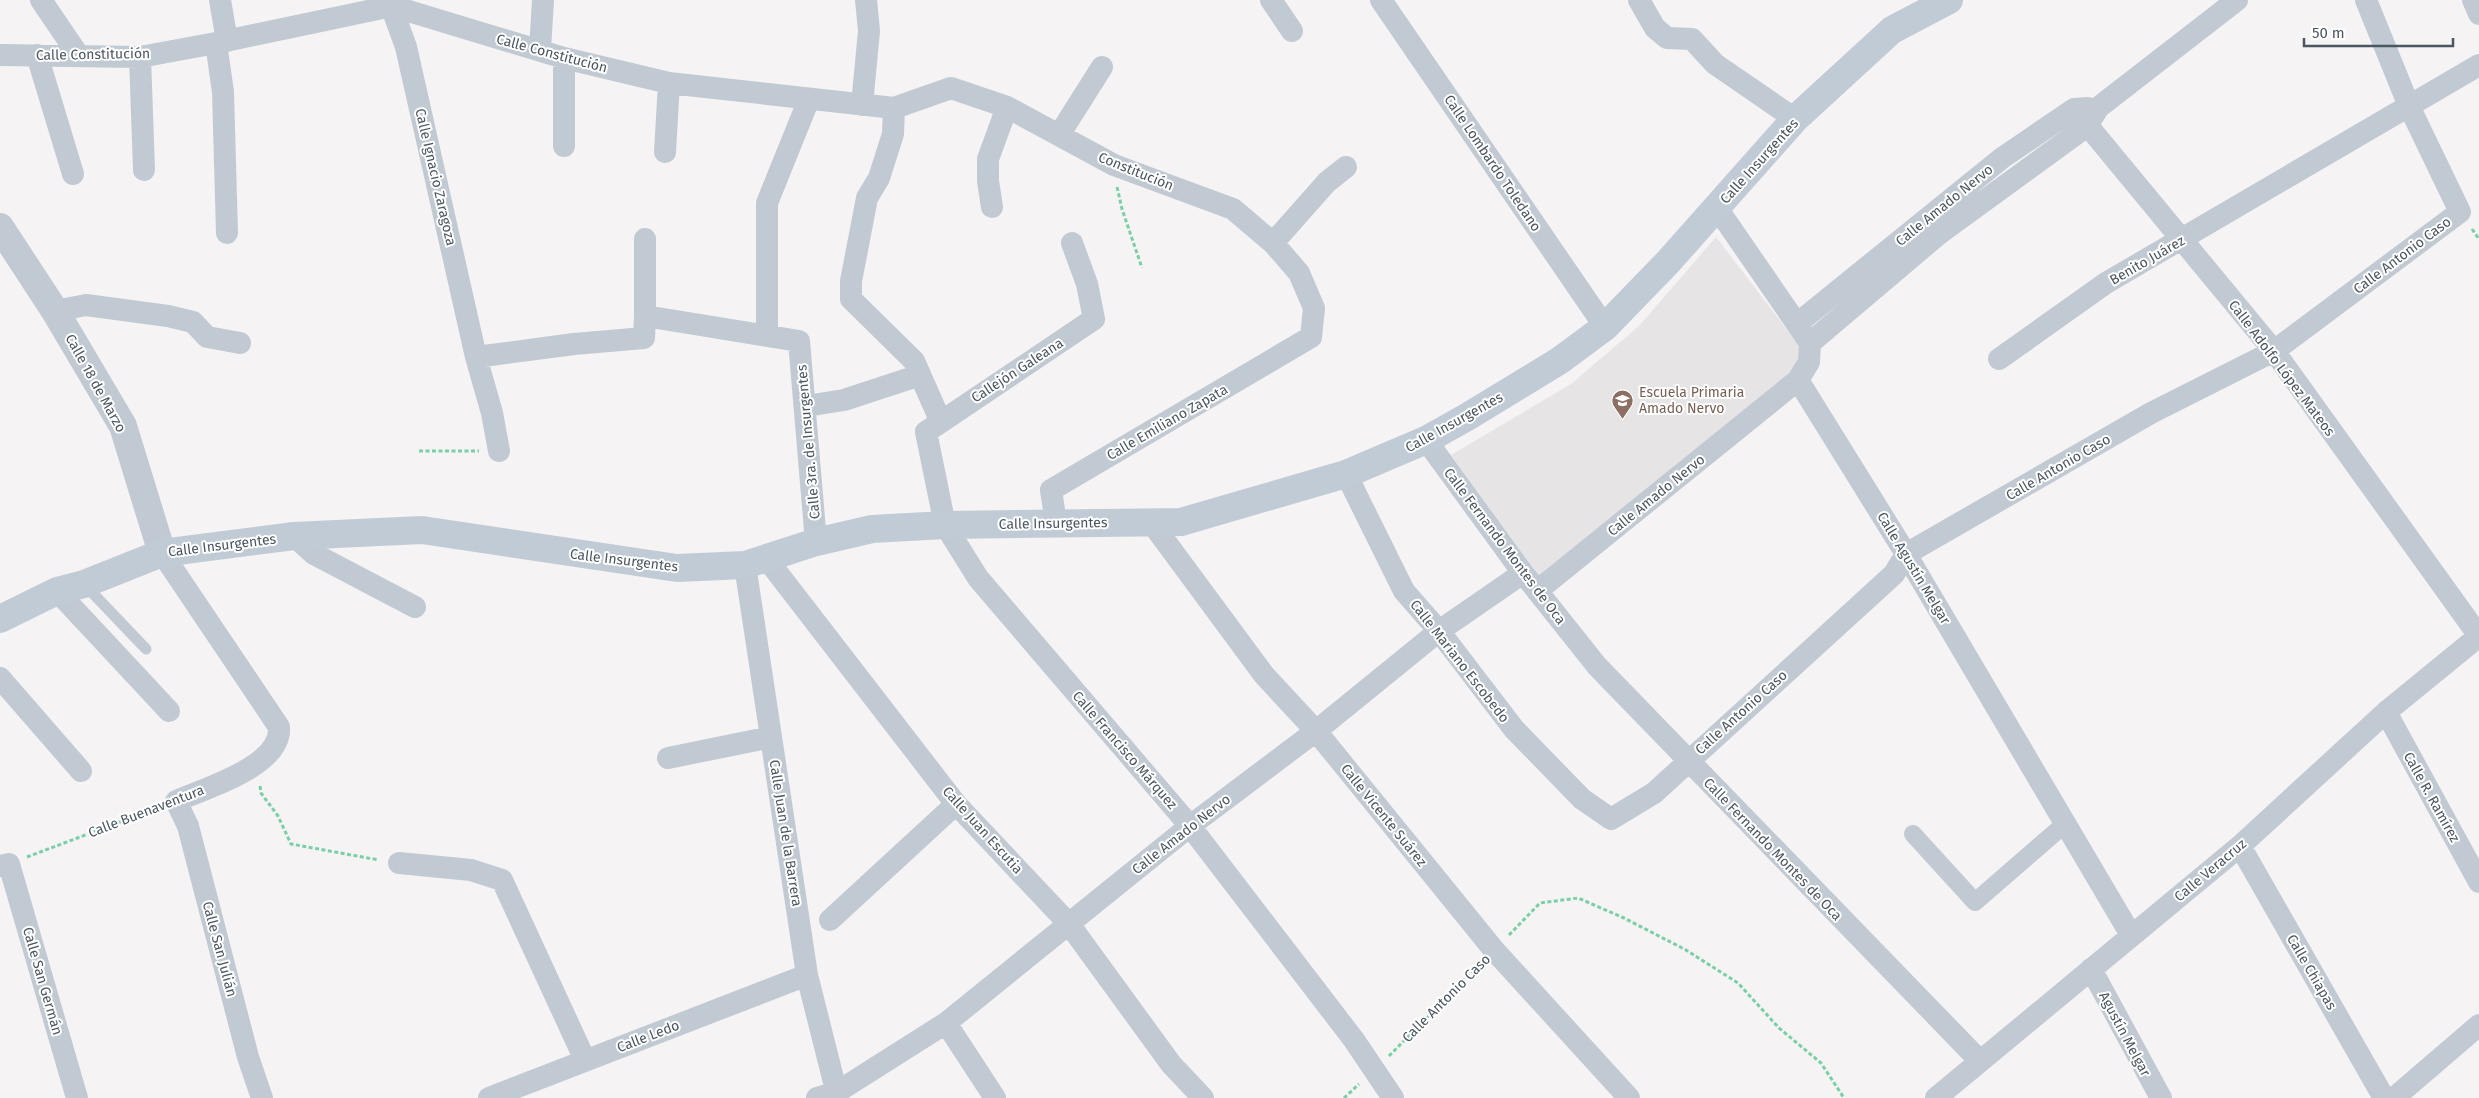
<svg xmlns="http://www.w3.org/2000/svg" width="2479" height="1098" font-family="'Fira Sans',sans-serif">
<rect width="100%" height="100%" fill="#f5f3f3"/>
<path fill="#e6e4e5" d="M 1716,237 L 1801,348 L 1794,370 L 1541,579 L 1451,455 L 1571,384 L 1639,326 Z"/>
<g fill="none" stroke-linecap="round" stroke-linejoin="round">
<path stroke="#7ad0a6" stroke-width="3" stroke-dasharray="4 2.5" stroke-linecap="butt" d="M 1117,187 L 1122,209 L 1142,268
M 2472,229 L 2479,239
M 419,451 L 479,451
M 260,786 L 261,793 L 278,816 L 291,844 L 379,860
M 27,857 L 157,808
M 1509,935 L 1540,903 L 1578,898 L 1624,918 L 1686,950 L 1738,983 L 1779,1028 L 1821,1063 L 1844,1098
M 1389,1056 L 1480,964
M 1344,1098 L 1359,1084"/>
<path stroke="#c1cad2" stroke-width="11" d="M 84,584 L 146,649"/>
<path stroke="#c1cad2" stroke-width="18" d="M 1913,834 L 1975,902 L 2066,823"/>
<path stroke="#c1cad2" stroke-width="22" d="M 41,0 L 79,56
M 220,0 L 227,41
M 389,0 L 406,47 L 476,357 L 492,413 L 499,451
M 1271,0 L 1292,31
M 1381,0 L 1605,327
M 1639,0 L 1655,28 L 1667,38 L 1692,39 L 1715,64 L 1795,119
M 2473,0 L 2479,14
M 216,43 L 223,92 L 227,233
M 540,50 L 543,0
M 0,55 L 140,57 L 216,43 L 392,6 L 564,58 L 669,83 L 894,108 L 951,88 L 1007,107 L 1114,165 L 1233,209 L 1273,243 L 1299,273 L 1314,308 L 1311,337 L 1051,490 L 1056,523
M 37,55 L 73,174
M 140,57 L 144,170
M 564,58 L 564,146
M 862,105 L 869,31 L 866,0
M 894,108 L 893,134 L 879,178 L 867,198 L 851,281 L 851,299 L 914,361 L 940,420
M 2074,109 L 2274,351 L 2479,636
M 1059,135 L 1102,67
M 665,152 L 669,83
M 992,207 L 988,181 L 988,159 L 1007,107
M 1717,208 L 1810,343 L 1809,362 L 1798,380 L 1906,554 L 2131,935
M 1072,243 L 1087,284 L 1094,319 L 926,432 L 945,525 L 978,578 L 1190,826 L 1354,1040 L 1393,1098
M 1273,243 L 1327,182 L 1346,167
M 55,311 L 86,305 L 168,316 L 193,322 L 207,337 L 240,343
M 645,316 L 645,239
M 1798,323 L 2002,158 L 2074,109 L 2088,108
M 767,334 L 767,203 L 809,99
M 1810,343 L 1940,233 L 2087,126 L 2099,107 L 2237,0
M 476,357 L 574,344 L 644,338 L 645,316 L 799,341 L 816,542
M 1999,359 L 2106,283 L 2479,65
M 806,406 L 844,400 L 920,375
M 1426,440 L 1523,573 L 1597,666 L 1980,1061
M 1346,474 L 1404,591 L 1439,631 L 1514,729 L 1582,799 L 1611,819 L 1654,793 L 1894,574 L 1906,554 L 2151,413 L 2274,351 L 2460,212 L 2409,106 L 2366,0
M 1151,522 L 1264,675 L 1316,731 L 1494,950 L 1629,1098
M 294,536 L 314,554 L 415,607
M 162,553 L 279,727 C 282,766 206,788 176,801 L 188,826 L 248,1057 L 262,1098
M 766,558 L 956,804 L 1069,924 L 1171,1064 L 1203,1098
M 745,565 L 807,975 L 838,1098
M 57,591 L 169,711
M 1537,591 L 1798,380
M 0,678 L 81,771
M 2386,712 L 2479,882
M 668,758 L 771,737
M 2240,846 L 2384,1098
M 399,863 L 471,870 L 502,880 L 585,1060
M 0,866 L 9,864 L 77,1098
M 830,920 L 956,804
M 2091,969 L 2161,1098
M 946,1023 L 995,1098
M 489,1098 L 807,975
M 817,1098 L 837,1092 L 946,1023 L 1190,826 L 1316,731 L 1439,631 L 1523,573
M 1936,1098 L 2240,846 L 2386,712 L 2479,636
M 2394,1098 L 2479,1025"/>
<path stroke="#c1cad2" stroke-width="28" d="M 0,227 L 55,311 L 123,426 L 162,553"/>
<path stroke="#c1cbd6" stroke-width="28" d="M 0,619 L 57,591 L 84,584 L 162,553 L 294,536 L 422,530 L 677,568 L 745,565 L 816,542 L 872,529 L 945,525 L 1181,522 L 1346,474 L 1426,440 L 1467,417 L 1559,361 L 1605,327 L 1668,262 L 1795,119 L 1892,30 L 1949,0"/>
</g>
<defs>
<symbol id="school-pin" viewBox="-11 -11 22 30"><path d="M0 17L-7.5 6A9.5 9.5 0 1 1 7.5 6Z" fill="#8d6e63" stroke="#fff"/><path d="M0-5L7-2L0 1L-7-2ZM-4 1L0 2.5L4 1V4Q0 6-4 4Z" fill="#fff"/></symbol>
</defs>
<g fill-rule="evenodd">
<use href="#school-pin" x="1610" y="388" width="25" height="34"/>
</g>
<g text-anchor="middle" stroke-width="4" stroke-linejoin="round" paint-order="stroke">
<g font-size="14" fill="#4a5661" stroke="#fff">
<text transform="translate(552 53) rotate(15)" y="5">Calle Constitución</text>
<text transform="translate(93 54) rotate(-1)" y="5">Calle Constitución</text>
<text transform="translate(1759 161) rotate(-48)" y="5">Calle Insurgentes</text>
<text transform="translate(1493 163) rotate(56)" y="5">Calle Lombardo Toledano</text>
<text transform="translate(1136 171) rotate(22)" y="5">Constitución</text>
<text transform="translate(436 177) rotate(77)" y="5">Calle Ignacio Zaragoza</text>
<text transform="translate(1944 205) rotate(-39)" y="5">Calle Amado Nervo</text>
<text transform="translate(2402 255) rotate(-37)" y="5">Calle Antonio Caso</text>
<text transform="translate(2147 260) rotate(-30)" y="5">Benito Juárez</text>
<text transform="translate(2282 368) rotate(53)" y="5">Calle Adolfo López Mateos</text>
<text transform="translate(1017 370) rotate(-33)" y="5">Callejón Galeana</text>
<text transform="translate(96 383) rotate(61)" y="5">Calle 18 de Marzo</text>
<text transform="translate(1167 422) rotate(-30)" y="5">Calle Emiliano Zapata</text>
<text transform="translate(1454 422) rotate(-29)" y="5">Calle Insurgentes</text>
<text transform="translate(808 442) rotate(-95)" y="5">Calle 3ra. de Insurgentes</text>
<text transform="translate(2058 467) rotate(-30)" y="5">Calle Antonio Caso</text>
<text transform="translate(1656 495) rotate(-39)" y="5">Calle Amado Nervo</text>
<text transform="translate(1053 523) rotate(-1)" y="5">Calle Insurgentes</text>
<text transform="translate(222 545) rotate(-7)" y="5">Calle Insurgentes</text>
<text transform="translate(1505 546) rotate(53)" y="5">Calle Fernando Montes de Oca</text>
<text transform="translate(624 560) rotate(7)" y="5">Calle Insurgentes</text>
<text transform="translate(1914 568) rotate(59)" y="5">Calle Agustín Melgar</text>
<text transform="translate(1460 661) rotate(52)" y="5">Calle Mariano Escobedo</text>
<text transform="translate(1741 712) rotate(-42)" y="5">Calle Antonio Caso</text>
<text transform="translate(1125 750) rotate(49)" y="5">Calle Francisco Márquez</text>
<text transform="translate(2432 797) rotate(61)" y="5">Calle R. Ramírez</text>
<text transform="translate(146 811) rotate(-21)" y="5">Calle Buenaventura</text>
<text transform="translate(1384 815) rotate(51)" y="5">Calle Vicente Suárez</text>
<text transform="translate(983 830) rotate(48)" y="5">Calle Juan Escutia</text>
<text transform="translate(786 833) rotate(81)" y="5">Calle Juan de la Barrera</text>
<text transform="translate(1181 834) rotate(-38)" y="5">Calle Amado Nervo</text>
<text transform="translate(1773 849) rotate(46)" y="5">Calle Fernando Montes de Oca</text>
<text transform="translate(2210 870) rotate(-40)" y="5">Calle Veracruz</text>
<text transform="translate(220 949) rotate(75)" y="5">Calle San Julián</text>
<text transform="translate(2312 972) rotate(60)" y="5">Calle Chiapas</text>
<text transform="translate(43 981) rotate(74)" y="5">Calle San Germán</text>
<text transform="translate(1446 998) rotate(-45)" y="5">Calle Antonio Caso</text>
<text transform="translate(2125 1034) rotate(62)" y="5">Agustín Melgar</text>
<text transform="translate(648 1036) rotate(-21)" y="5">Calle Ledo</text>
</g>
<g font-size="14" fill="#785e54" stroke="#fff" text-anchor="start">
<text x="1639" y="397">Escuela Primaria<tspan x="1639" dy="16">Amado Nervo</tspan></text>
</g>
</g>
<path d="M2304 38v8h149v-8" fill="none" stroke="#4a5661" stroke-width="2.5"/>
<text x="2312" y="38" font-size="15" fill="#4a5661" stroke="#ffffff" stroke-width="4" paint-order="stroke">50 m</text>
</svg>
